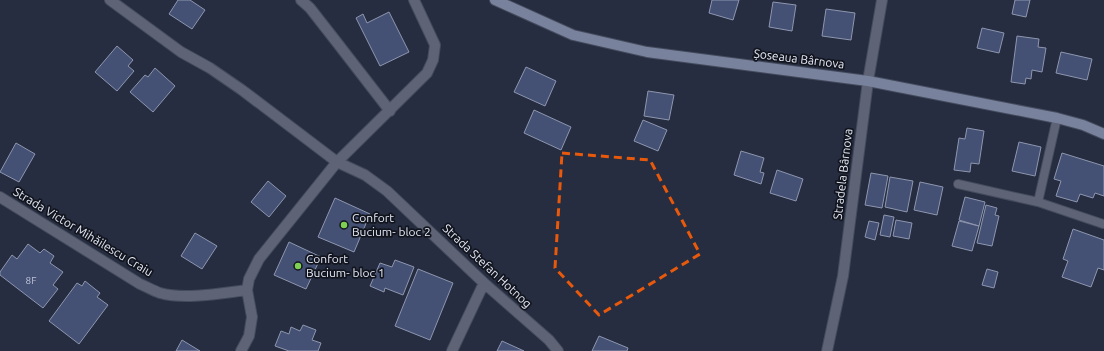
<svg xmlns="http://www.w3.org/2000/svg" width="1104" height="351" font-family="Ubuntu,sans-serif">
<rect width="100%" height="100%" fill="#262d40"/>
<path fill="#445074" stroke="#8e97af" d="M 178,0 L 190,0 L 205,10 L 192,29 L 169,14 Z
M 712,0 L 739,0 L 733,20 L 709,13 Z
M 1015,0 L 1030,0 L 1026,17 L 1012,14 Z
M 773,2 L 796,5 L 792,31 L 769,27 Z
M 826,9 L 855,13 L 851,40 L 822,36 Z
M 389,12 L 409,52 L 380,66 L 356,18 L 363,14 L 367,23 Z
M 982,28 L 1004,33 L 999,53 L 977,48 Z
M 1017,36 L 1039,39 L 1038,47 L 1046,48 L 1042,72 L 1032,70 L 1031,79 L 1026,78 L 1025,84 L 1011,82 Z
M 117,46 L 133,60 L 128,66 L 134,71 L 117,91 L 95,72 Z
M 1061,52 L 1092,59 L 1087,80 L 1056,73 Z
M 526,67 L 556,81 L 545,106 L 514,92 Z
M 155,68 L 175,86 L 153,112 L 130,92 L 145,75 L 148,77 Z
M 648,91 L 674,95 L 669,120 L 644,116 Z
M 534,110 L 571,127 L 561,150 L 524,133 Z
M 643,120 L 667,130 L 658,151 L 634,141 Z
M 967,128 L 984,131 L 979,164 L 971,163 L 970,172 L 954,170 L 959,138 L 965,139 Z
M 1019,142 L 1041,147 L 1035,176 L 1012,171 Z
M 16,143 L 35,154 L 19,182 L 0,172 Z
M 741,151 L 764,158 L 760,172 L 764,173 L 761,184 L 734,175 Z
M 1062,153 L 1104,166 L 1104,196 L 1095,193 L 1093,198 L 1080,194 L 1077,202 L 1056,196 L 1061,181 L 1054,179 Z
M 777,170 L 803,179 L 796,201 L 770,193 Z
M 871,173 L 888,176 L 882,208 L 865,205 Z
M 890,177 L 913,181 L 907,212 L 885,207 Z
M 268,181 L 286,196 L 269,217 L 251,202 Z
M 920,182 L 943,187 L 937,215 L 914,210 Z
M 965,197 L 985,202 L 979,226 L 959,220 Z
M 335,198 L 370,214 L 354,252 L 318,237 Z
M 986,205 L 997,208 L 995,215 L 999,216 L 992,246 L 977,243 Z
M 884,215 L 894,217 L 890,237 L 880,235 Z
M 896,220 L 912,223 L 909,239 L 893,236 Z
M 869,221 L 879,223 L 875,240 L 865,237 Z
M 959,221 L 979,226 L 972,251 L 952,246 Z
M 1073,229 L 1104,240 L 1104,270 L 1098,268 L 1091,287 L 1062,277 L 1068,261 L 1063,259 Z
M 195,233 L 217,246 L 202,269 L 181,256 Z
M 289,242 L 321,257 L 306,289 L 274,275 Z
M 28,244 L 40,253 L 44,249 L 54,256 L 50,263 L 63,272 L 53,285 L 58,289 L 43,308 L 0,275 L 0,272 L 12,255 L 17,259 Z
M 395,260 L 414,267 L 403,295 L 385,288 L 384,292 L 370,286 L 380,263 L 392,267 Z
M 418,269 L 453,283 L 430,340 L 395,326 Z
M 987,269 L 998,272 L 994,288 L 982,285 Z
M 85,281 L 100,293 L 97,297 L 108,305 L 79,344 L 49,321 L 77,283 L 82,286 Z
M 303,325 L 316,330 L 312,340 L 321,343 L 318,351 L 289,351 L 275,346 L 281,331 L 289,334 L 291,327 L 300,331 Z
M 599,336 L 628,348 L 627,351 L 592,351 Z
M 182,340 L 200,351 L 176,351 Z
M 502,341 L 524,351 L 497,351 Z"/>
<g fill="none" stroke-linecap="round" stroke-linejoin="round">
<defs>
<path id="lane" d="M 958,184 L 1038,202 L 1103,224
M 1038,202 L 1057,118"/>
<path id="street" d="M 110,0 L 181,52 L 210,68 L 242,90 L 337,162 L 365,175 L 387,191 L 484,283 L 549,340 L 558,351
M 301,0 L 310,8 L 335,40 L 390,111
M 0,197 L 140,284 C 147,287 154,291 160,293 C 185,300 222,293 247,290
M 241,351 L 249,336 L 252,317 L 247,290 L 249,279 L 259,259 L 337,162 L 427,73 L 433,60 L 435,45 L 414,0
M 452,351 L 484,283
M 827,351 L 843,276 L 868,81 L 882,0"/>
<path id="secondary" d="M 495,0 L 573,35 L 647,52 L 868,81 L 1057,118 L 1083,125 L 1104,134"/>
</defs>
<use href="#lane" stroke="#444b5d" stroke-width="10"/>
<use href="#street" stroke="#444b5d" stroke-width="12"/>
<use href="#secondary" stroke="#444b5d" stroke-width="12"/>
<use href="#lane" stroke="#5e6475" stroke-width="8"/>
<use href="#street" stroke="#5e6475" stroke-width="10"/>
<use href="#secondary" stroke="#78829d" stroke-width="10"/>
</g>
<path fill="none" stroke="#e8590c" stroke-width="3" stroke-dasharray="8 5" stroke-linejoin="round" d="M 562,153 L 650,160 L 700,254 L 599,315 L 555,268 Z"/>
<g fill="#7fd052" stroke="#12151e" stroke-width="1.5">
<circle cx="344" cy="225" r="4"/>
<circle cx="298" cy="266" r="4"/>
</g>
<g text-anchor="middle" stroke-width="3.5" stroke-linejoin="round" paint-order="stroke">
<g font-size="10" fill="#bcc3d6">
<text x="31" y="284">8F</text>
</g>
<g font-size="12" fill="#e4e9f6" stroke="#12151e">
<text transform="translate(799 59) rotate(7)" y="4">Șoseaua Bârnova</text>
<text transform="translate(843 174) rotate(-83)" y="4">Stradela Bârnova</text>
<text transform="translate(83 232) rotate(31)" y="4">Strada Victor Mihăilescu Craiu</text>
<text transform="translate(487 266) rotate(43)" y="4">Strada Stefan Hotnog</text>
</g>
<g font-size="12" fill="#e4e9f6" stroke="#12151e" text-anchor="start">
<text x="352" y="222">Confort<tspan x="352" dy="14">Bucium- bloc 2</tspan></text>
<text x="306" y="263">Confort<tspan x="306" dy="14">Bucium- bloc 1</tspan></text>
</g>
</g>
</svg>
